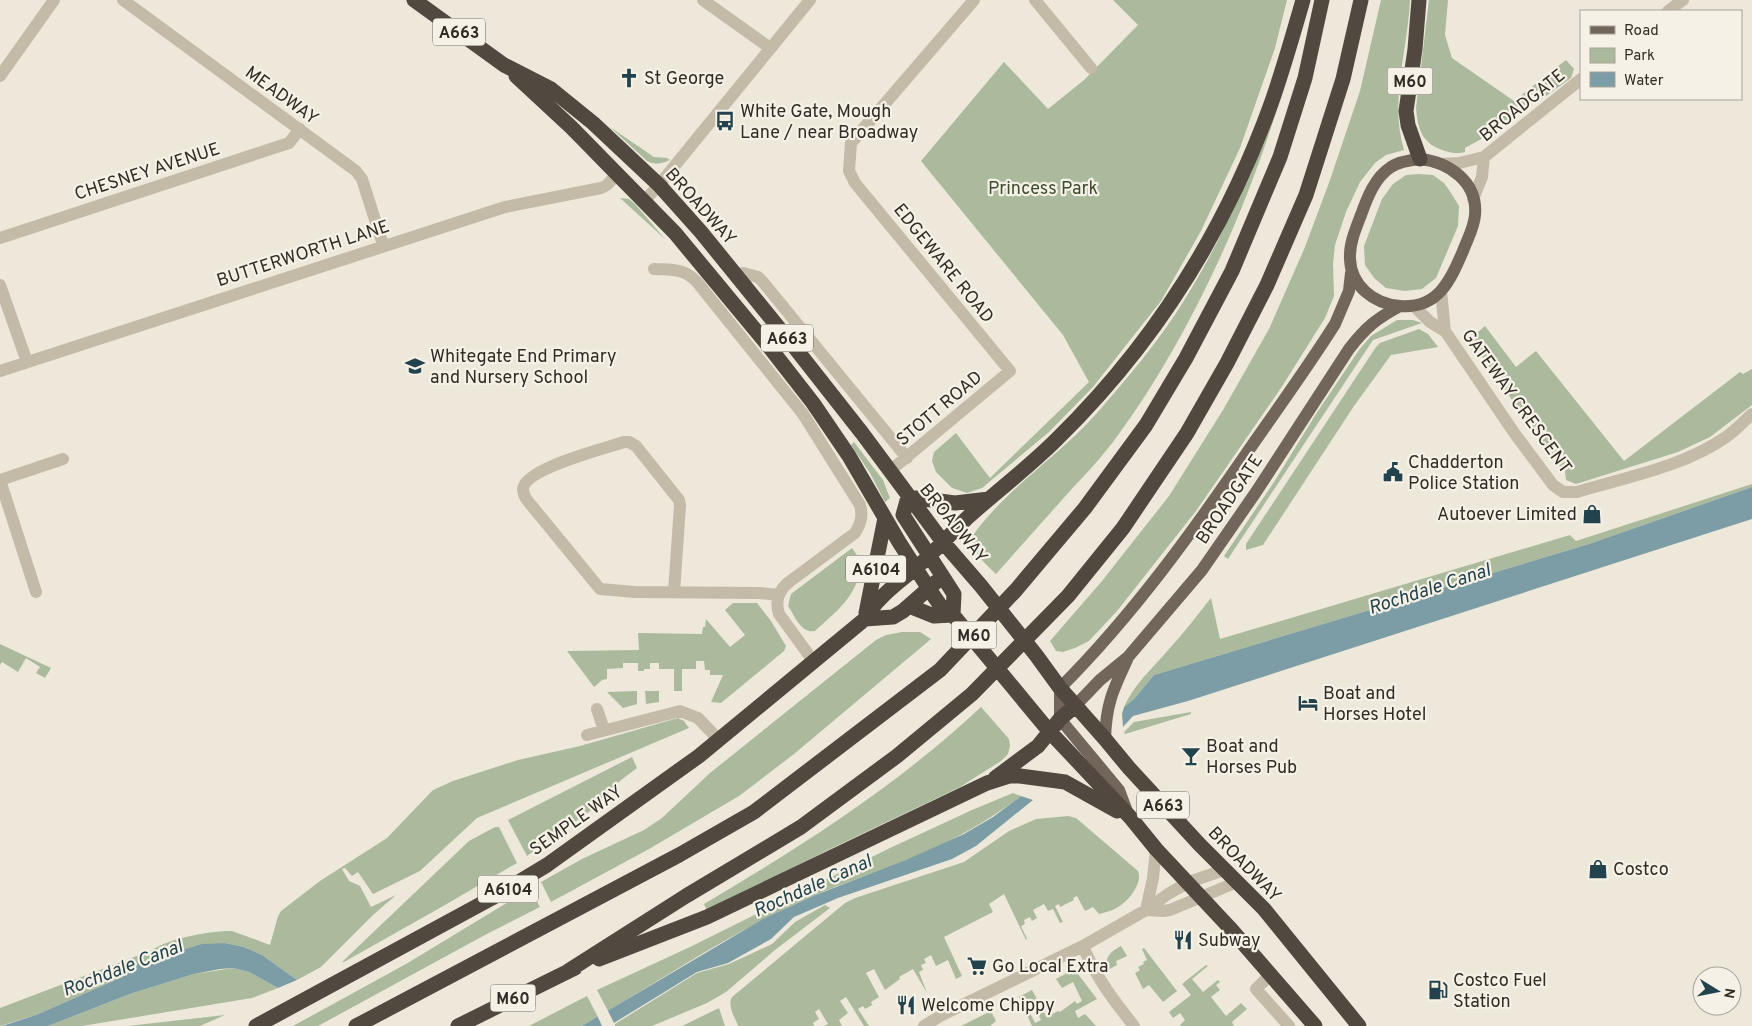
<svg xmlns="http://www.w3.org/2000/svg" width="1752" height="1026" font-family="Overpass,sans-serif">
<rect width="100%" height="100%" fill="#ede8da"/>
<path fill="#abba9d" d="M 1113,0 L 1287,0 L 1275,48 L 1240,148 L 1201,231 L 1161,301 L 1093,387 L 1049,432 L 982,488 L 967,493 L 952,488 L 936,472 L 932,461 L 934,452 L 956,433 L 990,478 L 1089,382 L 1063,335 L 921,161 L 1004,62 L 1048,109 L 1084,80 L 1138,25 Z
M 1381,0 L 1410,0 C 1408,49 1389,102 1404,150 L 1386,155 L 1375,163 L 1360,182 L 1346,212 L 1335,245 L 1333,264 L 1334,296 L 1325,318 L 1281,388 L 1196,511 L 1117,611 L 1089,641 L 1075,648 L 1063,652 L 1056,651 L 1050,641 L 1102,581 L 1169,496 L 1223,410 L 1269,329 L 1305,247 L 1330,180 L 1360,91 Z
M 1429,0 L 1448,0 L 1445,35 L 1452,58 L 1514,101 L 1566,60 L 1574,69 L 1571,78 L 1542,99 L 1539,95 L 1483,138 L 1465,148 L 1465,152 C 1459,154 1451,153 1445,151 C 1422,144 1418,130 1416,108 Z
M 1277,109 C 1242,221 1186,343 1116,438 C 1102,457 1085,475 1069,492 C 1045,519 1020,547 996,574 C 985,563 973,554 971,538 C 1005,489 1058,457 1097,413 C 1128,377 1160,340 1185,299 C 1222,240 1250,173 1277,109 Z
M 610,127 L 654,157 L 667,158 L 670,160 C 661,164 656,165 647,161 Z
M 1419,174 L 1433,175 L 1444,183 L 1451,193 L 1459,206 L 1458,226 L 1436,278 L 1422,289 L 1405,291 L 1386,288 L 1374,278 L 1365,265 L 1364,246 L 1382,199 L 1393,184 L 1406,175 Z
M 620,198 L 629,199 L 635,204 L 665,239 Z
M 1397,320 L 1413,320 L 1422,323 L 1373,340 L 1228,559 L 1224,556 L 1274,482 L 1316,414 L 1359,350 L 1371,336 Z
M 1485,326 L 1516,367 L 1536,351 L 1624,461 L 1740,372 L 1743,374 L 1752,369 L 1752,405 L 1710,437 L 1678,452 L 1576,484 L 1566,480 L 1565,471 L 1554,461 L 1470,339 Z
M 1419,329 L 1428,334 L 1438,347 L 1391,355 L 1354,406 L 1263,545 L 1246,550 L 1246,544 L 1376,347 L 1380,343 Z
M 854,442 L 883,480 L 890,498 L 885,502 L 870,473 L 851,445 Z
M 1752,484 L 1752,487 L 1589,544 L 1154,675 L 1135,698 L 1124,707 C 1134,684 1153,668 1169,649 C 1184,633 1197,615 1211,598 L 1220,639 L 1570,535 L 1576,541 Z
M 852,548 L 863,564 C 854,599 840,608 815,631 C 801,634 795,616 788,606 L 791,594 Z
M 733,603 L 757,603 L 771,621 L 786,646 L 784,651 L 721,703 L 711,702 L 723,675 L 710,675 L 710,670 L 705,670 L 704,661 L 696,661 L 696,669 L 682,669 L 682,691 L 674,691 L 674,669 L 659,669 L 659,663 L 650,663 L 650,669 L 644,669 L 644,671 L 638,671 L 638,663 L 623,663 L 623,668 L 607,669 L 607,679 L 602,680 L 594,687 L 567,651 L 639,650 L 638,633 L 702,634 L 703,627 L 705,627 L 706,619 L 730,647 L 745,635 L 725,610 Z
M 902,632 L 920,632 L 931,639 L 794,754 L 739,796 L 649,849 L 551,902 L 541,882 L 582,859 L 644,830 L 662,818 L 710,773 L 876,640 L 886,635 Z
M 0,644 L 51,668 L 45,678 L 36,673 L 40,667 L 26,658 L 18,672 L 2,662 L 0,665 Z
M 637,691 L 637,704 L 623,708 L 607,692 Z
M 645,691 L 659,691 L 659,702 L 646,704 Z
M 981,707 L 1009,739 L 1010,746 L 1008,754 L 1001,761 L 960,787 L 828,850 L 707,911 L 704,904 C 802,846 898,785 981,707 Z
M 1191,712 L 1191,714 L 1125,734 L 1124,732 L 1134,722 Z
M 678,718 L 684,721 L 689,728 L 477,818 L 420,871 L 373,894 L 358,872 L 352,876 L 345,868 L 342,869 L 349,881 L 360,886 L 371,907 L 396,895 L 373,915 L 321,967 L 297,980 L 262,955 L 244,947 L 225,943 L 135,965 L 122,977 L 36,1015 L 0,1026 L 0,1008 L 150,951 C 170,938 208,931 232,931 L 270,945 L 278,916 L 281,911 L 320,881 L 387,838 L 433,790 L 453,781 L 518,760 L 580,746 Z
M 632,757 L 637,768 L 621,780 L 590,811 L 527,856 L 508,820 Z
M 1013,793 L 1021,796 C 985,823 947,844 905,861 C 875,873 843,883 813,896 C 741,927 675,971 608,1011 L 597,990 L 690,947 L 890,848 L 972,810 Z
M 1068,816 L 1076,818 L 1138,871 C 1143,882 1130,899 1121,905 C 1115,910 1107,912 1099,914 L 1093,907 L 1085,911 L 1077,896 L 1073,898 L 1074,900 L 1060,907 L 1059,904 L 1055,906 L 1063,922 L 1060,923 L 1053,909 L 1048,911 L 1044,904 L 1033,910 L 1037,918 L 1032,921 L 1030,917 L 1024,920 L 1025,924 L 1021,926 L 1027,939 L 1026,940 L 1004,894 L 989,904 L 993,912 L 944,937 L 962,976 L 956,979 L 948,960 L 936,966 L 931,955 L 924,959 L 926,963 L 921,965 L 923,970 L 919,972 L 927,993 L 913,969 L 899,977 L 900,979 L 885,990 L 874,969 L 866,973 L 879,997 L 871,1002 L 872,1005 L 865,1009 L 863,1006 L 858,1009 L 869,1026 L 864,1026 L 846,997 L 840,1001 L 848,1013 L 839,1020 L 842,1026 L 824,1026 L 828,1024 L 819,1009 L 815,1012 L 819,1019 L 813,1023 L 814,1026 L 738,1026 C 735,1017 727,1006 732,997 L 845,903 L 855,898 L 964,862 L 1009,831 L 1036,819 Z
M 495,827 L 499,827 L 517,863 L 445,905 L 344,962 L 342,962 L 469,841 Z
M 530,889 L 540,907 L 483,936 L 318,1026 L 293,1026 L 406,964 Z
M 825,905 L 830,908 L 775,950 L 726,992 L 707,1003 L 652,1026 L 615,1026 L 615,1024 L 697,973 L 729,964 L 772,944 L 795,922 Z
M 1121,946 L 1127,956 L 1116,961 L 1117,965 L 1108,970 C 1104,957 1110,952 1121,946 Z
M 1144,948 L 1177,991 L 1163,1002 L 1149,985 L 1143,989 L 1135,973 L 1140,970 L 1138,967 L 1144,964 L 1143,962 L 1147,960 L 1142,949 Z
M 1206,965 L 1208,966 L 1192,979 L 1203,992 L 1218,980 L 1220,982 L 1216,985 L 1220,990 L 1211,997 L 1226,1016 L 1241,1003 L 1247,1009 L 1232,1022 L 1234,1026 L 1181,1026 L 1180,1025 L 1185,1020 L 1180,1013 L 1173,1018 L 1169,1012 L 1191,995 L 1182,984 Z
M 233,968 L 249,972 L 278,988 L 252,998 L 82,1026 L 48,1026 L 130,994 L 194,974 Z
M 1073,972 L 1078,974 L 1097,999 L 1075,1011 L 1078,1018 L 1085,1014 L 1096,1026 L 1032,1026 L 1019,997 L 1032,990 L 1038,1001 L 1027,1007 L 1035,1023 L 1041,1020 L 1038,1014 L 1043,1011 L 1047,1017 L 1058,1011 L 1060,1012 L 1075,1001 L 1077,1004 L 1082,1001 L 1073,982 L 1062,988 L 1056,979 L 1067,973 Z
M 587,996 L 598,1017 L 582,1026 L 529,1026 Z
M 719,1008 L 725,1026 L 682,1026 Z
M 991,1011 L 996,1021 L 990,1026 L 961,1026 Z
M 225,1015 L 200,1026 L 128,1026 Z"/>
<path fill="#7d9da6" d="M 1752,487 L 1752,519 L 1188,701 L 1133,716 L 1123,727 L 1122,714 L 1124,707 L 1135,698 L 1154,675 L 1589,544 Z
M 1021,796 L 1033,800 L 976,846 L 952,859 L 838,898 L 794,917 L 771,939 L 728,963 L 697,972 L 609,1026 L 582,1026 L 763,919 L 813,896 L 906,860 L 964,834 L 993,817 Z
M 225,943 L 244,947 L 262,955 L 297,980 L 278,988 L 249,972 L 233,968 L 220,969 L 194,974 L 130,994 L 48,1026 L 2,1026 L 36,1015 L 122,977 L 135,965 L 202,944 Z"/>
<path fill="#ede8da" d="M 607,1009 L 615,1025 L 614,1026 L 602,1026 L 597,1015 Z"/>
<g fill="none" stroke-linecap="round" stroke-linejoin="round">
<path stroke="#c4baa8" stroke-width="12" d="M 123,0 L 356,171 L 362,179 L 383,245
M 703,0 L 770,48
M 1035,0 L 1091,68
M 1668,11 L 1683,0
M 0,76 L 54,0
M 1441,164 L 1459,163 L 1484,157 L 1581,79
M 1473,199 L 1482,177 L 1484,157
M 644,201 L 659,185 L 810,0
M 0,238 L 289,143 L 300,129
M 654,269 C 673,270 683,268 697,282 L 803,414 L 860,505 C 863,516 861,523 855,533 L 789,582 C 778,591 775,601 779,614 L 814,662
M 738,277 L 743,273 L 758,277 L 763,282 L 907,458
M 0,285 L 27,362
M 1441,291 L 1445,331
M 1414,306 L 1430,322 L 1445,331 L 1515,434 L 1553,485 L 1563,492 L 1577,492 C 1627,477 1683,467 1726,437 C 1735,431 1743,422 1752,414
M 0,371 L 505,207 L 601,188 L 607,185 L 617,174
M 891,470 L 1010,371 L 855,183 L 849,171 L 851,143 L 974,0
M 0,480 L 36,592
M 0,480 L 63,459
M 674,592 L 680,506 L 679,500 L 636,446 L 629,442 L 624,442 C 604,449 525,468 523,489 C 523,493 525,497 527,500 L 600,589 L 635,592 L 759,593 L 778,595
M 597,709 L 604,730
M 587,735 L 680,711 L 698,718 L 719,740
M 1146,910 L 1163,911 L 1170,910 L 1237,882
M 1146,910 L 1153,878 L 1156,849
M 1083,946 C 1095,976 1114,1001 1134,1026
M 1270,975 L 1256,989 L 1289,1026
M 924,1026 L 942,1015 L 1083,946 L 1146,910 L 1168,894 L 1189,882 L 1224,870"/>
<path stroke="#72665a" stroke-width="12" d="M 1420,159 C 1449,162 1478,182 1475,215 C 1474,228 1467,240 1463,251 C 1450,281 1438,309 1400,306 C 1374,304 1351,286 1350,259 C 1349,244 1356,228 1361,215 C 1367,198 1375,177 1391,167 C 1398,162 1411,160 1420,159 Z
M 1075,706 L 1100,680 L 1128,657 L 1202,570 L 1256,492 L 1349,349 C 1366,327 1376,319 1400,306
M 1105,739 C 1106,704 1113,690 1127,660
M 1128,814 L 1119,790 L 1060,719 L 1060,688 C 1134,614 1194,530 1253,444 C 1281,404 1309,365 1335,324 L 1349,291 L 1351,273"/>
<path stroke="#51483f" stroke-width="15" d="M 414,0 L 504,65 L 551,89 L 593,123 L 659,185 L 701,232 L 792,344 L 862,433 L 943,542 L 981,586 L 1036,655 L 1060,688 L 1105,739 L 1129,768 L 1200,845 L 1264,909 L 1359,1026
M 1419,0 L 1415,49 L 1406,111 L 1408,125 L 1420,159
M 516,76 L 571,127 L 675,233 L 767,344 L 813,403 L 849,456 L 899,542 L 929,589 L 940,605 L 953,615 L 1049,731 L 1130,817 L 1156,849 L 1229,927 L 1315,1026
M 908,497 L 903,515 L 954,594 L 953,615
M 908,497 L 955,503 L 989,499
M 909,606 L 934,616 L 953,615
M 866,613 L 885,518
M 865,619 L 893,617 L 903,611 L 936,582
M 995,778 L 1038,746 L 1060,719 L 1075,706
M 599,959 L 707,917 L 987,783 L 1009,776 L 1020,776 L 1065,782 L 1117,811
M 568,971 L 686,896 L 801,827 L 897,756 L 972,694 L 1068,596 L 1123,528 L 1187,433 L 1227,363 L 1267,285 L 1306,195 L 1343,79 L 1361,0
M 256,1026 L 492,898 L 547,865 L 699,756 L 865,619 C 869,613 873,606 879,600 C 893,584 913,572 928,557 C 941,544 954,531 967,518 C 997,491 1029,467 1057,439 C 1154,344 1225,231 1271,104 C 1283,70 1293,35 1303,0
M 356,1026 L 679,855 L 754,812 L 940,670 L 1016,590 L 1085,508 L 1146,425 L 1186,358 L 1232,271 L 1280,157 L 1305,78 L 1322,0
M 458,1026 L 575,968"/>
</g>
<defs>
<symbol id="church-bare" viewBox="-9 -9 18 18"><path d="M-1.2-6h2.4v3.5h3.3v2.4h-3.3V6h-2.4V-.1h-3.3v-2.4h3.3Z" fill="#22434d" stroke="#f6f1e6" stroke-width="2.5" paint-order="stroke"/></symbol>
<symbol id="bus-bare" viewBox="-9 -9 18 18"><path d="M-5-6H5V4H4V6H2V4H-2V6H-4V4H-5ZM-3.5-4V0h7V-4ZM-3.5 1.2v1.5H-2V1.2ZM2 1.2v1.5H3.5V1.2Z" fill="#22434d" stroke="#f6f1e6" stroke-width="2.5" paint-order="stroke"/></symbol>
<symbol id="school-bare" viewBox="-9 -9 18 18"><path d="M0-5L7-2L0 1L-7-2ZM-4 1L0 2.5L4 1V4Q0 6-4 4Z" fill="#22434d" stroke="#f6f1e6" stroke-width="2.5" paint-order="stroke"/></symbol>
<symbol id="civic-bare" viewBox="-9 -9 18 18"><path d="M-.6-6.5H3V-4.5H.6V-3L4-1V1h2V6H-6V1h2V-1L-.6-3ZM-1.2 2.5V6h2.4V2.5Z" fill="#22434d" stroke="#f6f1e6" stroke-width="2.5" paint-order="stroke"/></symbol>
<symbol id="shop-bare" viewBox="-9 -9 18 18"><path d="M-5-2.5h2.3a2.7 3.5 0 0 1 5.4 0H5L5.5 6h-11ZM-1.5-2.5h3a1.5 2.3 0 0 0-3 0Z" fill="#22434d" stroke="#f6f1e6" stroke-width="2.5" paint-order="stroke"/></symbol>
<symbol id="hotel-bare" viewBox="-9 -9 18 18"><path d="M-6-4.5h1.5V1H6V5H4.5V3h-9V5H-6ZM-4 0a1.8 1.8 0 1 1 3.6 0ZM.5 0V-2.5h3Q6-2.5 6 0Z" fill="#22434d" stroke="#f6f1e6" stroke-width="2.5" paint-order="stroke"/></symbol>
<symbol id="bar-bare" viewBox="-9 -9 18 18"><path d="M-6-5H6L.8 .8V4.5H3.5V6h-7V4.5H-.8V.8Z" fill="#22434d" stroke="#f6f1e6" stroke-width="2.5" paint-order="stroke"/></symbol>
<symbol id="restaurant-bare" viewBox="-9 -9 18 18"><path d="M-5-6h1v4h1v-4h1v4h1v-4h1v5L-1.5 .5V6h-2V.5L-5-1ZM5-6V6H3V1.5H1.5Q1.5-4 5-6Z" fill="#22434d" stroke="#f6f1e6" stroke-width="2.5" paint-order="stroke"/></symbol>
<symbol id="supermarket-bare" viewBox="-9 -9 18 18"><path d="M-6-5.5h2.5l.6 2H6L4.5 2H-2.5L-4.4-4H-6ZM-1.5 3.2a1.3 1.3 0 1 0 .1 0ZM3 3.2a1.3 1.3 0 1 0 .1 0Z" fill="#22434d" stroke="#f6f1e6" stroke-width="2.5" paint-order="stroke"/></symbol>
<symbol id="fuel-bare" viewBox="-9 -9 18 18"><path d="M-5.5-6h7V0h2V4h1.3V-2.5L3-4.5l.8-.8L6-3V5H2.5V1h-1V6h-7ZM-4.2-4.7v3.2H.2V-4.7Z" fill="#22434d" stroke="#f6f1e6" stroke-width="2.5" paint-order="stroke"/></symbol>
</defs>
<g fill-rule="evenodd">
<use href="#church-bare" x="615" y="64" width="28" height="28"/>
<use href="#bus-bare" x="711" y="107" width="28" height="28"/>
<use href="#school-bare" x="401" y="352" width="28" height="28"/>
<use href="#civic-bare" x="1379" y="458" width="28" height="28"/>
<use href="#shop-bare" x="1578" y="500" width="28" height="28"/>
<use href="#hotel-bare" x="1294" y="689" width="28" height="28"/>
<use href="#bar-bare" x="1177" y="742" width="28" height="28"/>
<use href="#shop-bare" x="1584" y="855" width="28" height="28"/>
<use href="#restaurant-bare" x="1169" y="926" width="28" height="28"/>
<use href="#supermarket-bare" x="963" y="952" width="28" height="28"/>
<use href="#fuel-bare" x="1424" y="976" width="28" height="28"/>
<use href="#restaurant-bare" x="892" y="991" width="28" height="28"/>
</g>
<g text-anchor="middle" stroke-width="4.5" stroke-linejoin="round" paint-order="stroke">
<g fill="#f6f1e6" stroke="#6d6760" stroke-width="1">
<rect x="433" y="18.5" width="52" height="27" rx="4"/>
<rect x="1387.5" y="67.5" width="45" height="27" rx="4"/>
<rect x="761" y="324.5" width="52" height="27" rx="4"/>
<rect x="846" y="555.5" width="60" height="27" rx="4"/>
<rect x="951.5" y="621.5" width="45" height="27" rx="4"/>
<rect x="1137" y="791.5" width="52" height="27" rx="4"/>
<rect x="478" y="875.5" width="60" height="27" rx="4"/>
<rect x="490.5" y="984.5" width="45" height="27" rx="4"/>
</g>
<g font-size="16" font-weight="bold" fill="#322c27">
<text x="459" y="38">A663</text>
<text x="1410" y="87">M60</text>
<text x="787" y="344">A663</text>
<text x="876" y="575">A6104</text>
<text x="974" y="641">M60</text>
<text x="1163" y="811">A663</text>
<text x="508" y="895">A6104</text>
<text x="513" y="1004">M60</text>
</g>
<g font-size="18" fill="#322c27" stroke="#f6f1e6" text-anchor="start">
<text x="644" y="84">St George</text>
<text x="740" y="117">White Gate, Mough<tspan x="740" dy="21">Lane / near Broadway</tspan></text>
<text x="430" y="362">Whitegate End Primary<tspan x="430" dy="21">and Nursery School</tspan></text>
<text x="1408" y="468">Chadderton<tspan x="1408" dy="21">Police Station</tspan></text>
<text x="1577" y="520" text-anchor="end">Autoever Limited</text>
<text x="1323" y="699">Boat and<tspan x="1323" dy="21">Horses Hotel</tspan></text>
<text x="1206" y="752">Boat and<tspan x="1206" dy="21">Horses Pub</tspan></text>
<text x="1613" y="875">Costco</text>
<text x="1198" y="946">Subway</text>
<text x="992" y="972">Go Local Extra</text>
<text x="1453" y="986">Costco Fuel<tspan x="1453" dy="21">Station</tspan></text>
<text x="921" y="1011">Welcome Chippy</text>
</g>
<g font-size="18" fill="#322c27" stroke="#f6f1e6">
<text transform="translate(282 95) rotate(36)" y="6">MEADWAY</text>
<text transform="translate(1522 105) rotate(-39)" y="6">BROADGATE</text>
<text transform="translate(147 171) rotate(-18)" y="6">CHESNEY AVENUE</text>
<text transform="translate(701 206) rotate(48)" y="6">BROADWAY</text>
<text transform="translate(303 253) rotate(-18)" y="6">BUTTERWORTH LANE</text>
<text transform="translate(944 263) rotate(51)" y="6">EDGEWARE ROAD</text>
<text transform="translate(1517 401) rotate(54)" y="6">GATEWAY CRESCENT</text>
<text transform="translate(939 408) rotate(-40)" y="6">STOTT ROAD</text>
<text transform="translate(1229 499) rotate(-56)" y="6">BROADGATE</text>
<text transform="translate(954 523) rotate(51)" y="6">BROADWAY</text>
<text transform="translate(576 820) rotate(-35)" y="6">SEMPLE WAY</text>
<text transform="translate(1245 864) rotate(46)" y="6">BROADWAY</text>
</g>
<g font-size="18" fill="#3c4c2e" stroke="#f6f1e6">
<text x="1043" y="194">Princess Park</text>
</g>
<g font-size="19" font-style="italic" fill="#22434d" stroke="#f6f1e6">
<text transform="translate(1429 588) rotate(-18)" y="7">Rochdale Canal</text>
<text transform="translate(812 885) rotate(-24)" y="7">Rochdale Canal</text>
<text transform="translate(122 967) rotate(-21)" y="7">Rochdale Canal</text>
</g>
</g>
<rect x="1580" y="10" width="162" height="90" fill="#f6f1e6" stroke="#a8a29a"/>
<rect x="1590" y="26" width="25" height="8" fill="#72665a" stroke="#a8a29a"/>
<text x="1624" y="35" font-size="15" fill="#322c27">Road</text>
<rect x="1590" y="48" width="25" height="15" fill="#abba9d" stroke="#a8a29a"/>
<text x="1624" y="60" font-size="15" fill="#322c27">Park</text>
<rect x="1590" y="72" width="25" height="15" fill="#7d9da6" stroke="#a8a29a"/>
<text x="1624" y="85" font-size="15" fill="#322c27">Water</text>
<g transform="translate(1717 991) rotate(100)"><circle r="24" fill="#f6f1e6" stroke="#a8a29a"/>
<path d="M0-4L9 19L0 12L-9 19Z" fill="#22434d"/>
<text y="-8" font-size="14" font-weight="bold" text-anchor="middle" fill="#322c27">N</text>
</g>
</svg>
